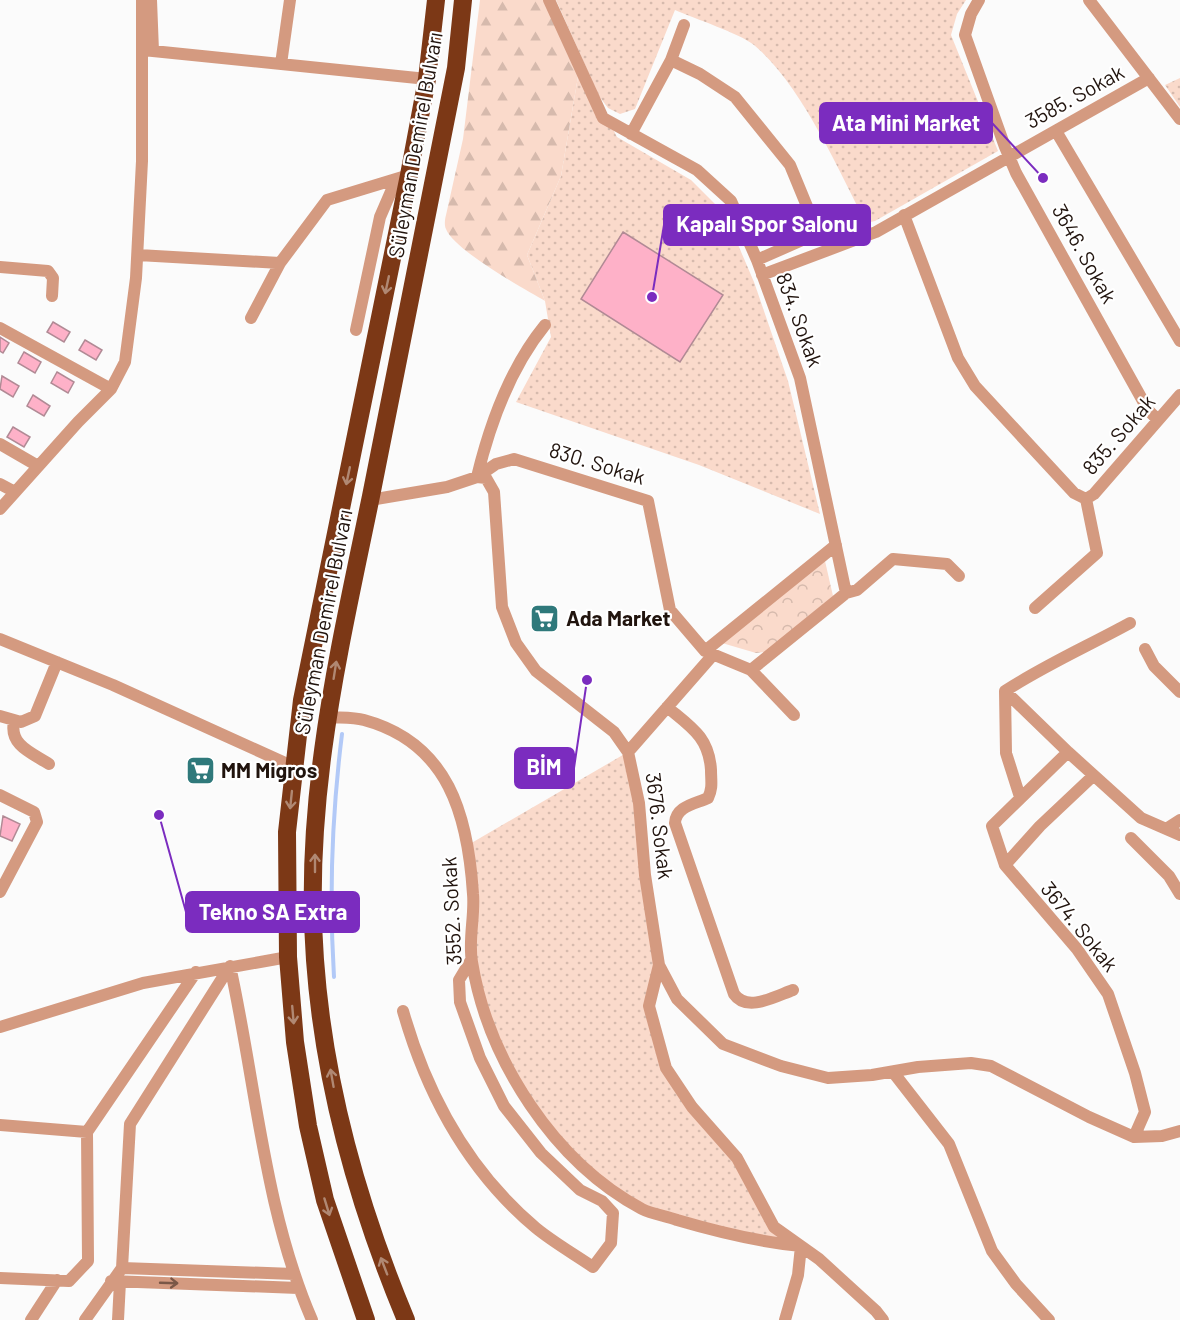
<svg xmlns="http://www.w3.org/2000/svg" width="1180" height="1320" font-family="Barlow,sans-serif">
<defs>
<pattern id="grass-dots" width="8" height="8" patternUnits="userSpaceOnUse" patternTransform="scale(1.5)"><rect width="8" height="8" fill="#fadacb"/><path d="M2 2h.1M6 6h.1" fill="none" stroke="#d6baad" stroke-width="1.8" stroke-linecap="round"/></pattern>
<pattern id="forest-firs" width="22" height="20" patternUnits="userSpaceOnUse" patternTransform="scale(1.5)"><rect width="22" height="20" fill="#fadacb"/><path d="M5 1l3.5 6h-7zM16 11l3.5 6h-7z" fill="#d6baad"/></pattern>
<pattern id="park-crowns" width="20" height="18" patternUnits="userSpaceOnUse" patternTransform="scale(1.5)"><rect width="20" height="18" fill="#fadacb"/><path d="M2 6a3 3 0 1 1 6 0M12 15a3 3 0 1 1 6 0" fill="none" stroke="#d6baad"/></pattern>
</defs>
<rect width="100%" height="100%" fill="#fbfbfb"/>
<path fill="url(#grass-dots)" d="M 556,0 L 966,0 L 957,14 L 951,35 L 998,151 L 875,221 L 866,223 C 838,169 801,84 754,45 C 739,33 695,19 675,10 L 635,109 L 620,114 L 608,108 L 599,96 Z
M 580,65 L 617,137 L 691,180 L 719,208 L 736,240 L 754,282 L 788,381 L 820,514 L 699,465 L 516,402 L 551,337 L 545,301 L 527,255 L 561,176 Z
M 1180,78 L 1180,107 L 1165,85 Z
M 628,752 L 659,965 L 649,1006 L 666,1068 L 737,1158 L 774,1227 L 801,1246 L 643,1209 L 594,1175 L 544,1125 L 506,1067 L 471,960 L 468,845 Z"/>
<path fill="url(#forest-firs)" d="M 480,0 L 549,0 L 580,65 L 561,176 L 527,255 L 545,301 C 524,289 454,250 446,229 C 444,225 445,219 446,215 L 463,139 Z"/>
<path fill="url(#park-crowns)" d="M 825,561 L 833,596 L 765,652 L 756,653 L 722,643 Z"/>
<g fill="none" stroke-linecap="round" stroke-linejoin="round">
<path stroke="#b2c9f7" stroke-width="4" d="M 334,977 C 329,896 332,814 342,734"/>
</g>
<path fill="#feb1c8" stroke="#b18a95" stroke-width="1.5" d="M 623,232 L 723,295 L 680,362 L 581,299 Z
M 53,322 L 70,332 L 64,342 L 47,332 Z
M 0,337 L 9,343 L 3,353 L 0,351 Z
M 85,340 L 102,350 L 96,360 L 79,350 Z
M 24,352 L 41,362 L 35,373 L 18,363 Z
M 57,372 L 74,382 L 68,393 L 51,383 Z
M 2,376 L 19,386 L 13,397 L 0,389 Z
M 33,395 L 50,406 L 44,416 L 27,406 Z
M 13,427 L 30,437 L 24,447 L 7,437 Z
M 3,816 L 20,824 L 12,841 L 0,836 Z"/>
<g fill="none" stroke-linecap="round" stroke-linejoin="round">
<path stroke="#d49a80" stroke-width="12" d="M 151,0 L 153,51
M 549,0 L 603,118 L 697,170 L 731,201 L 757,260 L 800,378 L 846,593
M 979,0 L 971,14 L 965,35 L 1005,147 L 1016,173 L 1148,410 L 1158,420
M 1089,0 L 1180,119
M 143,50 L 427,79
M 671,60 L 684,25
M 281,64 L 290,0
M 1056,131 L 1180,341
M 631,134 L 671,60 L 700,74 L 735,97 L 790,165 L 818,233 L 757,260
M 904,215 L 958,358 L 975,386 L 1074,493 L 1086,499
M 138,255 L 280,263
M 0,267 L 48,271 L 53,278 L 52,296
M 762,275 L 876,232 L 1149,78
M 251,318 L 280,263 L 327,200 L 409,175
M 0,328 L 111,389
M 356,330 L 380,217 L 396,180
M 0,444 L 38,466
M 477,477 L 496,464 L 514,459 L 648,501 L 670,610 L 705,651 L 751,670 L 794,715
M 477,477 C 490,423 510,368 545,325
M 0,484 L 15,492
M 1086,499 L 1094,494 L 1180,395
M 370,500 L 447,487 L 477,477 L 486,478 L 494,492 L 502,607 L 516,643 L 536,671 L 614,732 L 628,752 L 639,803 L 645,875 L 659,965 L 677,999 L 723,1044 L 781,1066 L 828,1078 L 872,1075 L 918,1067 L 971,1063 L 991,1066 L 1089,1117 L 1134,1137 L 1162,1136 L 1180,1131
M 0,509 L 78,422 L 111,389 L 125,362 L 136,278 L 142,161 L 142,0
M 1035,608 L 1097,553 L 1086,499
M 0,639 L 113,685 L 294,767
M 1145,649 L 1154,666 L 1180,692
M 705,651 L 836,545
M 751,670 L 846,593 L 857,590 L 893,559 L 947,564 L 959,576
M 667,707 C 691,727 709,737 711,770 C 711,781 713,788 708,798 C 695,804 676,806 675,823 L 734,994 C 747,1013 776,996 793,990
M 0,716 L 21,722 L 35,716 L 57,662
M 327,717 C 339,718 353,717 364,720 C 449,743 468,816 473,894 C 475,916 468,940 472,962 C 488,1060 554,1162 642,1209 C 652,1214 666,1216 677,1220 C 718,1232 758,1242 801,1246
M 14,722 C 9,745 32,753 49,764
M 628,752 L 712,656
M 1068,752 L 1141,818 L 1180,835
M 1093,776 L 1040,826 L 1005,865 L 1077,949 L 1108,994 L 1135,1073 L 1145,1112 L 1134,1137
M 0,795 L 34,812 L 37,822 L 0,892
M 1020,797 L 1006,753 L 1005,691 C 1045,665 1088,646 1130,623
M 1166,829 L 1180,820
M 1131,838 L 1169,876 L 1180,894
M 1005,865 L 992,826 L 1068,752 L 1005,691
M 659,965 L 649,1006 L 666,1068 L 692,1107 L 737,1158 L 774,1227 L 819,1259 L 876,1311 L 883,1320
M 230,966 C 256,1084 264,1209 312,1320
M 403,1011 C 427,1095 468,1171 536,1228 C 553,1242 574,1254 593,1267 L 611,1243 L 613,1213 L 602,1201 L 580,1190 L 541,1153 L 504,1106 L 480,1058 L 460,1002 L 459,980 L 471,960
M 0,1027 L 143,983 L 288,957
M 893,1072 L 949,1144 L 992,1251 L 1016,1284 L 1049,1320
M 0,1125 L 87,1132
M 122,1268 L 294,1274
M 0,1278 L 69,1281 L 88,1261 L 87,1132 L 196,972
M 111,1281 L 298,1288
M 31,1320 L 57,1280
M 85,1320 L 122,1268 L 130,1124 L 230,966
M 118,1320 L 120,1282
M 785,1320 L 798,1275 L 801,1246"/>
<path stroke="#7c3816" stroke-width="18" d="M 366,1320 L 325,1200 L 308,1126 L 295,1042 L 288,957 L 287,832 L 302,700 L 409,175 L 427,79 L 436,0
M 406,1320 C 358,1205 324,1085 315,960 C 303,799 339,652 371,496 C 400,354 428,211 456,68 L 463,0"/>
</g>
<defs><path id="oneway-shaft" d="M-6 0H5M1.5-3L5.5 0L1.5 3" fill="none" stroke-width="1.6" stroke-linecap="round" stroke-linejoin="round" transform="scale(1.5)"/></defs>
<g stroke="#b08873">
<use href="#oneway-shaft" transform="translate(387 285) rotate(102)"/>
<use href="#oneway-shaft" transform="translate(348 476) rotate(102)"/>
<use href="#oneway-shaft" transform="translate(335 670) rotate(-81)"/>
<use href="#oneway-shaft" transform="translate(291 800) rotate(96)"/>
<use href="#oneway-shaft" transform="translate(315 863) rotate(-90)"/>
<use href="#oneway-shaft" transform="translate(293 1015) rotate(85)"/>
<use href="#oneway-shaft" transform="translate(332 1078) rotate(-100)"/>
<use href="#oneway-shaft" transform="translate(327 1207) rotate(73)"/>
<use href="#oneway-shaft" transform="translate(384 1266) rotate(-111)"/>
</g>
<use stroke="#7a5747" href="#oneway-shaft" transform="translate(169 1283) rotate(2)"/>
<defs>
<symbol id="supermarket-square" viewBox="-11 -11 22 22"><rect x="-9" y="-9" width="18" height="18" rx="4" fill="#2f797b" stroke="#fff"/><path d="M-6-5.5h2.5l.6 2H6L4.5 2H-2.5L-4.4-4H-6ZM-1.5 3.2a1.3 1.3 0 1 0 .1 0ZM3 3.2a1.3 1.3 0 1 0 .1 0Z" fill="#fff"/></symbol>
</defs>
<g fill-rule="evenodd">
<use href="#supermarket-square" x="528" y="602" width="33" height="33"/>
<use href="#supermarket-square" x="184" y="754" width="33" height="33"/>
</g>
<g text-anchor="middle" stroke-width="4.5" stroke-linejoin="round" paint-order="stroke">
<g font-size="21" fill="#21140e" stroke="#fff">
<text transform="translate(1075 97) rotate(-29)" y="7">3585. Sokak</text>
<text transform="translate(416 145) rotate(-80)" y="7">Süleyman Demirel Bulvarı</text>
<text transform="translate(1084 254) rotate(61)" y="7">3646. Sokak</text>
<text transform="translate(799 320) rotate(70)" y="7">834. Sokak</text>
<text transform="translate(1119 435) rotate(-49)" y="7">835. Sokak</text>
<text transform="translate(597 464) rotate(17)" y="7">830. Sokak</text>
<text transform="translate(324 622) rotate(-79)" y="7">Süleyman Demirel Bulvarı</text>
<text transform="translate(659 826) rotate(83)" y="7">3676. Sokak</text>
<text transform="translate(452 911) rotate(-93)" y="7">3552. Sokak</text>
<text transform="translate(1079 927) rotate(51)" y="7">3674. Sokak</text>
</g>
<g font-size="21" font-weight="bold" fill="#21140e" stroke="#fff" text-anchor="start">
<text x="566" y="626">Ada Market</text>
<text x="221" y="778">MM Migros</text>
</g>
</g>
<path fill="none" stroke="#7b2cbf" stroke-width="2" d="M1043 178L992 123M652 297L664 225M587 680L574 768M159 815L186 912"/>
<g fill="#7b2cbf" stroke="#fff" stroke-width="2">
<circle cx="1043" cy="178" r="6"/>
<circle cx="652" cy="297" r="6"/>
<circle cx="587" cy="680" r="6"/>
<circle cx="159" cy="815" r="6"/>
</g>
<g fill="#7b2cbf" stroke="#7b2cbf" stroke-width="2">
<rect x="820" y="103" width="172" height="40" rx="6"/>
<rect x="664" y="205" width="206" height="40" rx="6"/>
<rect x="515" y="748" width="59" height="40" rx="6"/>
<rect x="186" y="892" width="173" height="40" rx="6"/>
</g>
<g font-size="22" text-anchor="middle" font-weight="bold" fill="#fff">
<text x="906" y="131">Ata Mini Market</text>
<text x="767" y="232">Kapalı Spor Salonu</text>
<text x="544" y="775">BİM</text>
<text x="273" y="920">Tekno SA Extra</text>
</g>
</svg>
